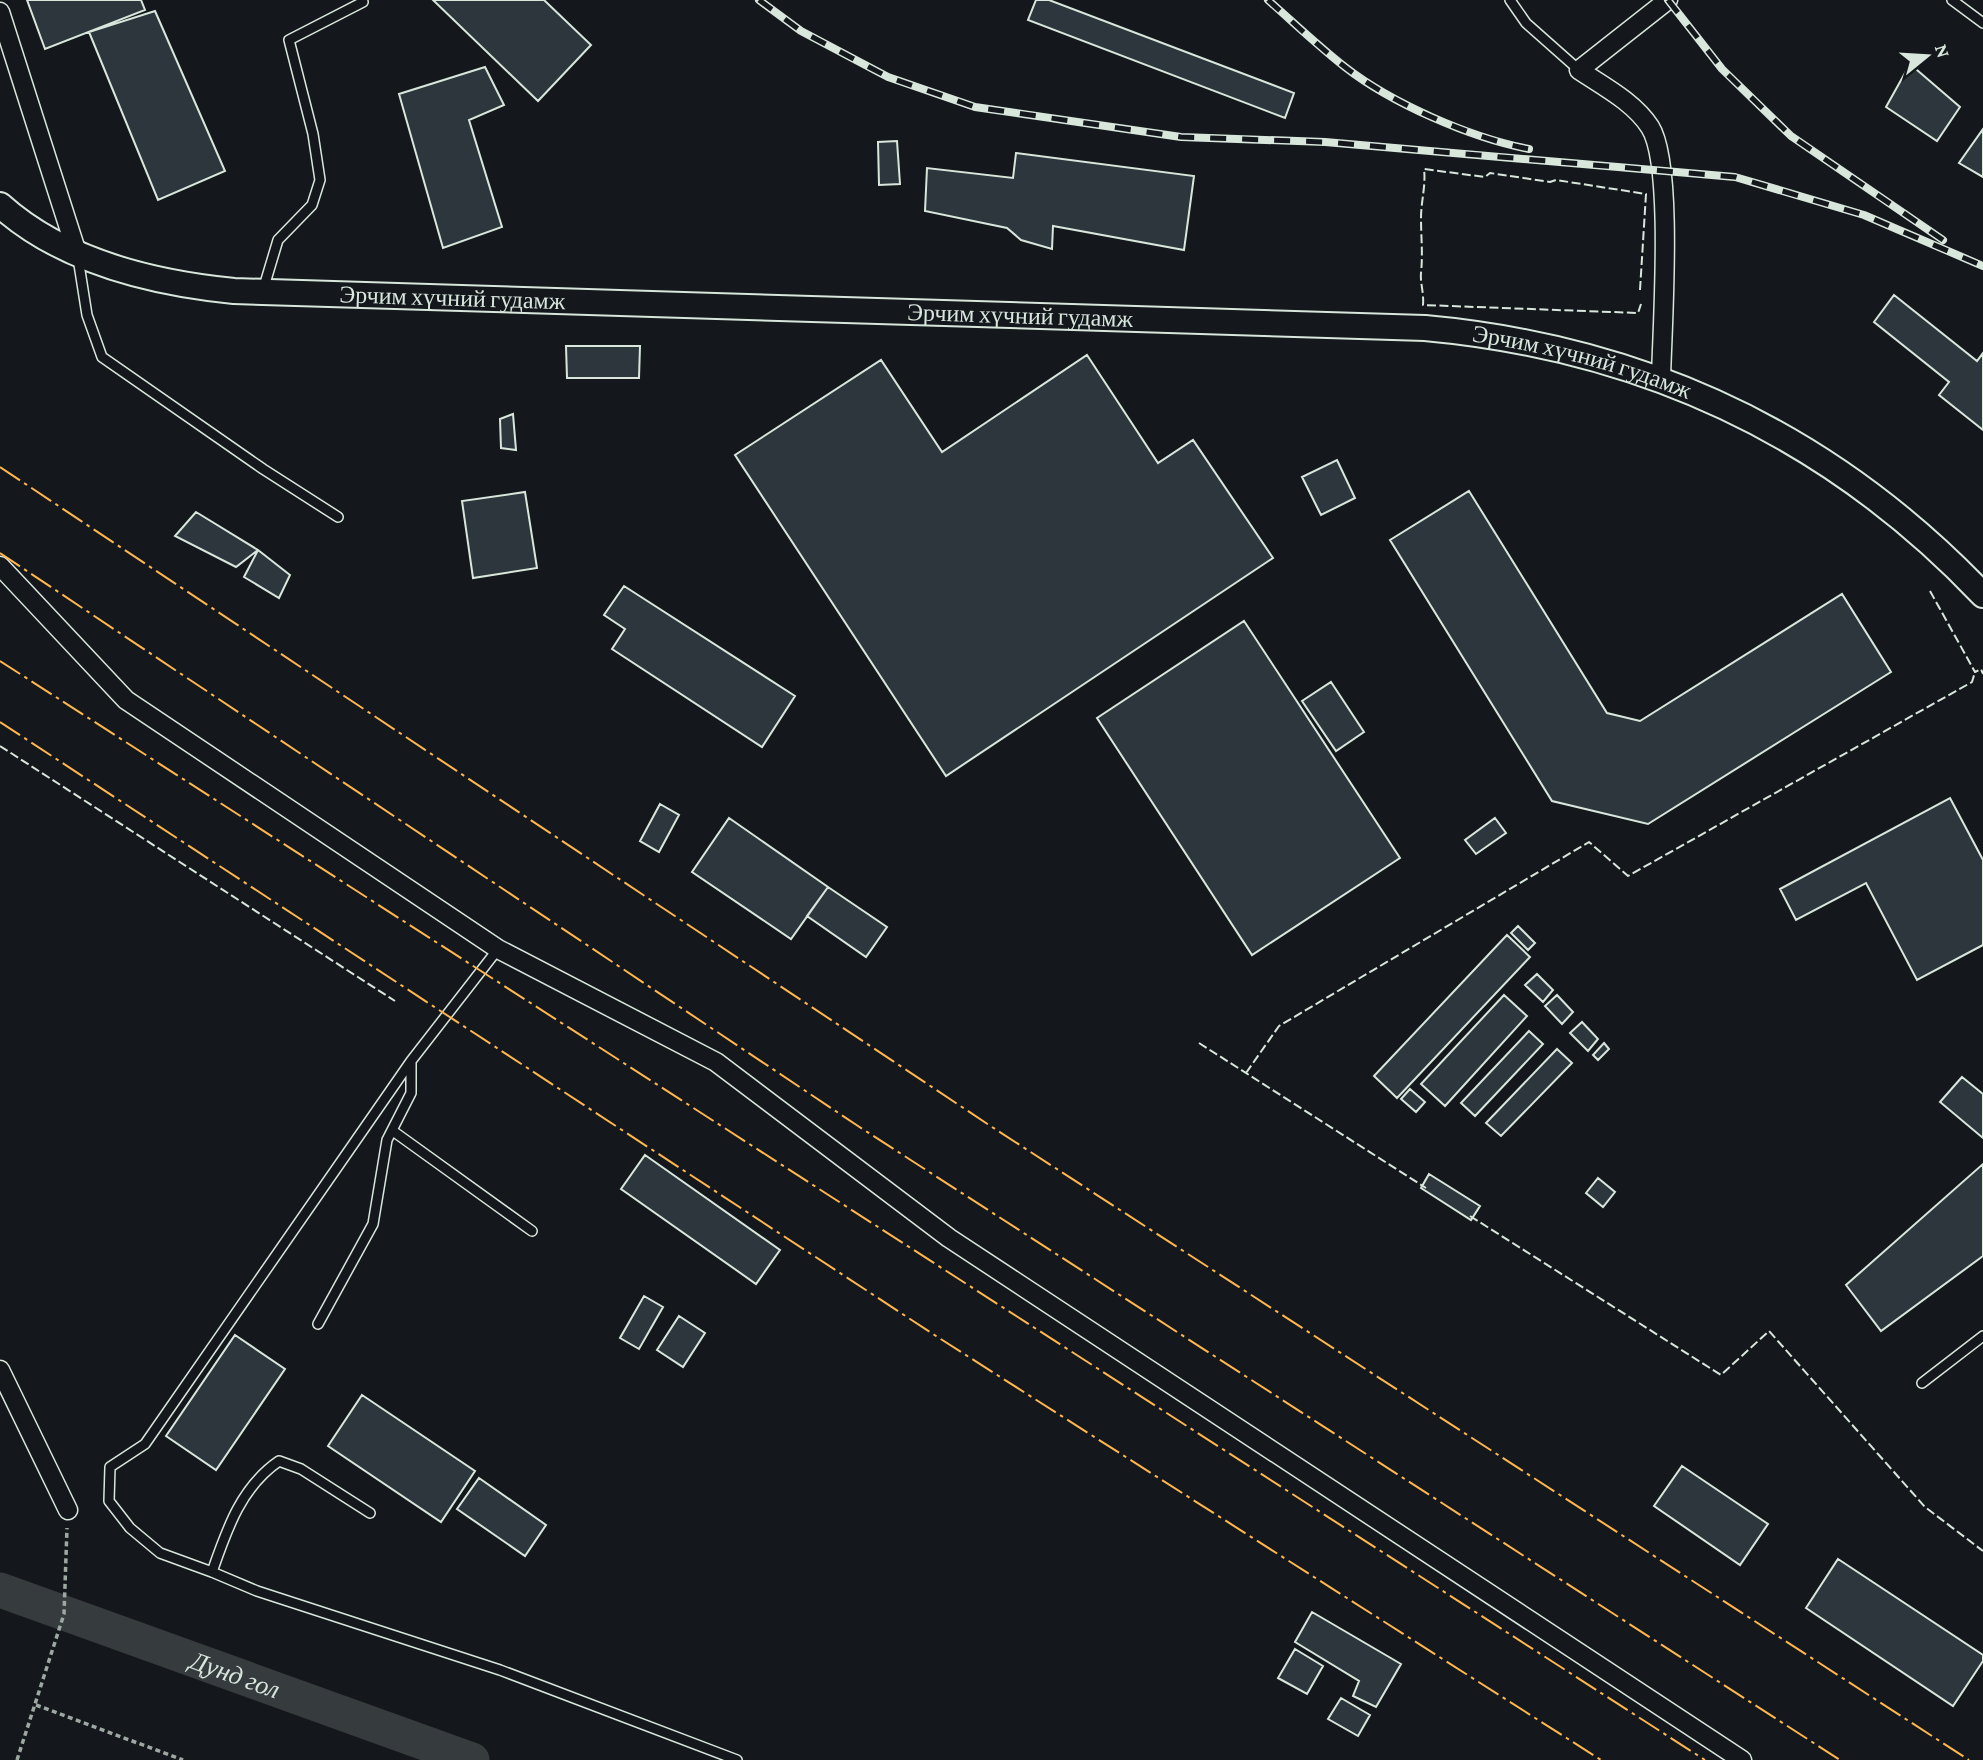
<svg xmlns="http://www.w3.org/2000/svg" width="1983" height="1760" font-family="'Crimson Pro',serif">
<rect width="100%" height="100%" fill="#14181c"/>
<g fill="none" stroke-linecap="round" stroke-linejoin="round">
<path stroke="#363b3e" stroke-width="35" id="s1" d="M 0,1590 L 472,1760"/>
</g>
<path fill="#2c363c" stroke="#d8e6dc" stroke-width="2" d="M 27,0 L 141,0 L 145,10 L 45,49 Z
M 433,0 L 544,0 L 591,45 L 538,101 Z
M 1036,0 L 1049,0 L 1294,93 L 1285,118 L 1028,20 Z
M 155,11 L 225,171 L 158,200 L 89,32 Z
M 1910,64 L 1960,107 L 1937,141 L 1886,107 Z
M 485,67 L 504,105 L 469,120 L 502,227 L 443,248 L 399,94 Z
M 1983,129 L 1983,177 L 1959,163 Z
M 897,141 L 900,184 L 879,185 L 878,142 Z
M 1016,153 L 1194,176 L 1184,250 L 1053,226 L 1052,249 L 1021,240 L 1007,228 L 925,211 L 927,168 L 1013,178 Z
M 1894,295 L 1977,361 L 1983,353 L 1983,430 L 1939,395 L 1949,382 L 1874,322 Z
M 566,346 L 640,346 L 639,378 L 567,378 Z
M 1087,355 L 1158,463 L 1193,440 L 1273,558 L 946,776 L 735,455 L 881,360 L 942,452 Z
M 513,414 L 516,450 L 501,448 L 500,419 Z
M 1337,460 L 1355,498 L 1321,515 L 1302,477 Z
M 1469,491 L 1607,713 L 1640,721 L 1842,594 L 1891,672 L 1648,824 L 1552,801 L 1390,540 Z
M 525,492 L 537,568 L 473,578 L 462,501 Z
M 196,512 L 258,550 L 236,567 L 175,536 Z
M 258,550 L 290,575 L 279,598 L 244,577 Z
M 624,586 L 795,696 L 762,747 L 612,649 L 625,629 L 604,615 Z
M 1244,621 L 1400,858 L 1252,955 L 1097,718 Z
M 1331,682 L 1364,732 L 1336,751 L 1302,701 Z
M 1950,798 L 1983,860 L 1983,945 L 1917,980 L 1866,883 L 1796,920 L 1780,889 Z
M 660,804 L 679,815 L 659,852 L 640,841 Z
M 729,818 L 828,887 L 791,939 L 692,872 Z
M 1495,818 L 1506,833 L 1476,854 L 1465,840 Z
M 828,887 L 887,927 L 866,957 L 807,916 Z
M 1518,926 L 1535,943 L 1528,950 L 1511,933 Z
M 1507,935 L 1530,957 L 1397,1098 L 1374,1076 Z
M 1537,974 L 1553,990 L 1543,1002 L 1525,985 Z
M 1504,995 L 1527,1016 L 1445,1106 L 1421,1084 Z
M 1557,995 L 1573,1012 L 1562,1024 L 1545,1006 Z
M 1582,1022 L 1598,1039 L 1588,1051 L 1570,1033 Z
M 1529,1031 L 1543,1044 L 1475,1116 L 1461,1103 Z
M 1604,1043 L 1609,1049 L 1598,1060 L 1593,1055 Z
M 1557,1049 L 1572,1063 L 1501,1136 L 1486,1123 Z
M 1962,1077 L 1983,1094 L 1983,1138 L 1940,1102 Z
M 1410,1089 L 1425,1102 L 1416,1112 L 1401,1099 Z
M 645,1155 L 780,1250 L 756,1284 L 621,1189 Z
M 1983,1164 L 1983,1256 L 1881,1331 L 1846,1285 Z
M 1429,1174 L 1480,1206 L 1471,1220 L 1421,1188 Z
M 1598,1178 L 1615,1192 L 1603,1207 L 1586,1193 Z
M 644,1296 L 663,1307 L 639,1349 L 620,1338 Z
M 679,1316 L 705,1333 L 683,1367 L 657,1350 Z
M 235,1335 L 285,1369 L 216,1470 L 166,1436 Z
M 362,1395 L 475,1471 L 441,1522 L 328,1446 Z
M 1682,1466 L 1768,1524 L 1740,1565 L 1654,1506 Z
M 479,1478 L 546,1525 L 525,1556 L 457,1509 Z
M 1838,1559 L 1983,1655 L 1983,1661 L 1953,1706 L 1806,1608 Z
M 1312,1612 L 1401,1664 L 1376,1707 L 1353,1696 L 1359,1681 L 1295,1642 Z
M 1295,1649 L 1323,1666 L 1307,1694 L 1278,1678 Z
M 1341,1698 L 1370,1715 L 1358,1736 L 1328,1719 Z"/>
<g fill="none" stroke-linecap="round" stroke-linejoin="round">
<defs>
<path id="lane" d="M 1510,0 L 1526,23 L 1579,70
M 1952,0 L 1983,23
M 78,258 L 87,315 L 102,357 L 263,469 L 338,517
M 263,290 L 278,240 L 312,205 L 320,180 L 313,134 L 289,40 L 363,2
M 393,1131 L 532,1231
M 318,1324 L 373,1224 L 387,1140 L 411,1093 L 411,1063
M 1922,1383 L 1983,1336
M 370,1513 L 301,1469 L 279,1461 C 241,1487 227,1529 212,1572 L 257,1591 L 500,1670 L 737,1760
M 212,1572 L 160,1553 L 130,1528 L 109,1501 L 110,1467 L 145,1444 L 411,1061 L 498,949"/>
<path id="street" d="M 0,12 L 77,253
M 1661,379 C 1662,328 1674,164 1650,127 C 1634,102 1603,86 1579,70 L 1668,0
M 0,566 L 126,700 L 498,949 L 716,1062 L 949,1238 L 1742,1760
M 0,1370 L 68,1510"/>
<g id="secondary">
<path id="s2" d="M 0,205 C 63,262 153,283 234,291 L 1425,328 C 1644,348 1831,435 1983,595"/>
</g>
</defs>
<use href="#lane" stroke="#d8e6dc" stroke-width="12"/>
<use href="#street" stroke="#d8e6dc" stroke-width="21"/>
<use href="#secondary" stroke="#d8e6dc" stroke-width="28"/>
<path stroke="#9da8a2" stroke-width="3.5" stroke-dasharray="5 3.5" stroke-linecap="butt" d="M 36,1705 L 183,1760
M 17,1760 L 64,1614 L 67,1528"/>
<use href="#lane" stroke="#14181c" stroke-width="9"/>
<use href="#street" stroke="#14181c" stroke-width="18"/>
<use href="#secondary" stroke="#14181c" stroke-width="24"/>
<defs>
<path id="rail" d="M 759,0 L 801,31 L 888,77 L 975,107 L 1181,137 L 1325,142 L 1735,177 L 1864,215 L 1983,266
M 1268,0 C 1293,22 1318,46 1345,67 C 1391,103 1471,138 1529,149
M 1668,0 L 1722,69 L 1791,136 L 1943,240"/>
</defs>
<use href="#rail" stroke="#d8e6dc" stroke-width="8"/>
<use href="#rail" stroke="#14181c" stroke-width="5" stroke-dasharray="16" stroke-linecap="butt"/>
<path stroke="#d8e6dc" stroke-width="2" stroke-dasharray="9 3.5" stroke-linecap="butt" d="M 1640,290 L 1646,194 L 1556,180 L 1550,182 L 1490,173 L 1485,177 L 1424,169 C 1426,186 1421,201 1421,218 C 1421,237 1423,254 1421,273 C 1420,282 1424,293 1423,305 L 1638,313 L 1641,304
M 1930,591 L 1975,672 L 1981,669 L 1983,674
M 0,746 L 395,1001
M 1199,1043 L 1426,1188
M 1246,1073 L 1279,1026 L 1589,842 L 1628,876 L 1972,682 L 1975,672
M 1470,1216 L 1721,1375 L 1769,1331 L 1925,1507 L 1983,1551"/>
<path stroke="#ffb74d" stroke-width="2" stroke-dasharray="24 5 3.5 5" stroke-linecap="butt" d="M 0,467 L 992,1127 L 1969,1760
M 0,553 L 858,1126 L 1840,1760
M 0,661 L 1705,1760
M 0,722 L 936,1336 L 1601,1760"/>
</g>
<g text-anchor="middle" stroke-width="5" stroke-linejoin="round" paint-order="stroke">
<g font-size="24" fill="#d8e6dc" stroke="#14181c">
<text dy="8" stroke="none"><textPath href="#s2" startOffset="472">Эрчим хүчний гудамж</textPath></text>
<text dy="8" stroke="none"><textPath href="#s2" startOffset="1040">Эрчим хүчний гудамж</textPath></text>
<text dy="8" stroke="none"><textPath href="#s2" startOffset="1606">Эрчим хүчний гудамж</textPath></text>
</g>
<g font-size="26" font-style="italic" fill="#d8e6dc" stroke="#14181c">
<text dy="9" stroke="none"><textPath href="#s1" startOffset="250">Дунд гол</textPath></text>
</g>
</g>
<g transform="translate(1927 56) rotate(72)" stroke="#14181c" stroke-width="5" paint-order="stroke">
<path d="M0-5L12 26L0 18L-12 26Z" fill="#d8e6dc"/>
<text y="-10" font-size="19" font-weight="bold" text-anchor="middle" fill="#d8e6dc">N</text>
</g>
</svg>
